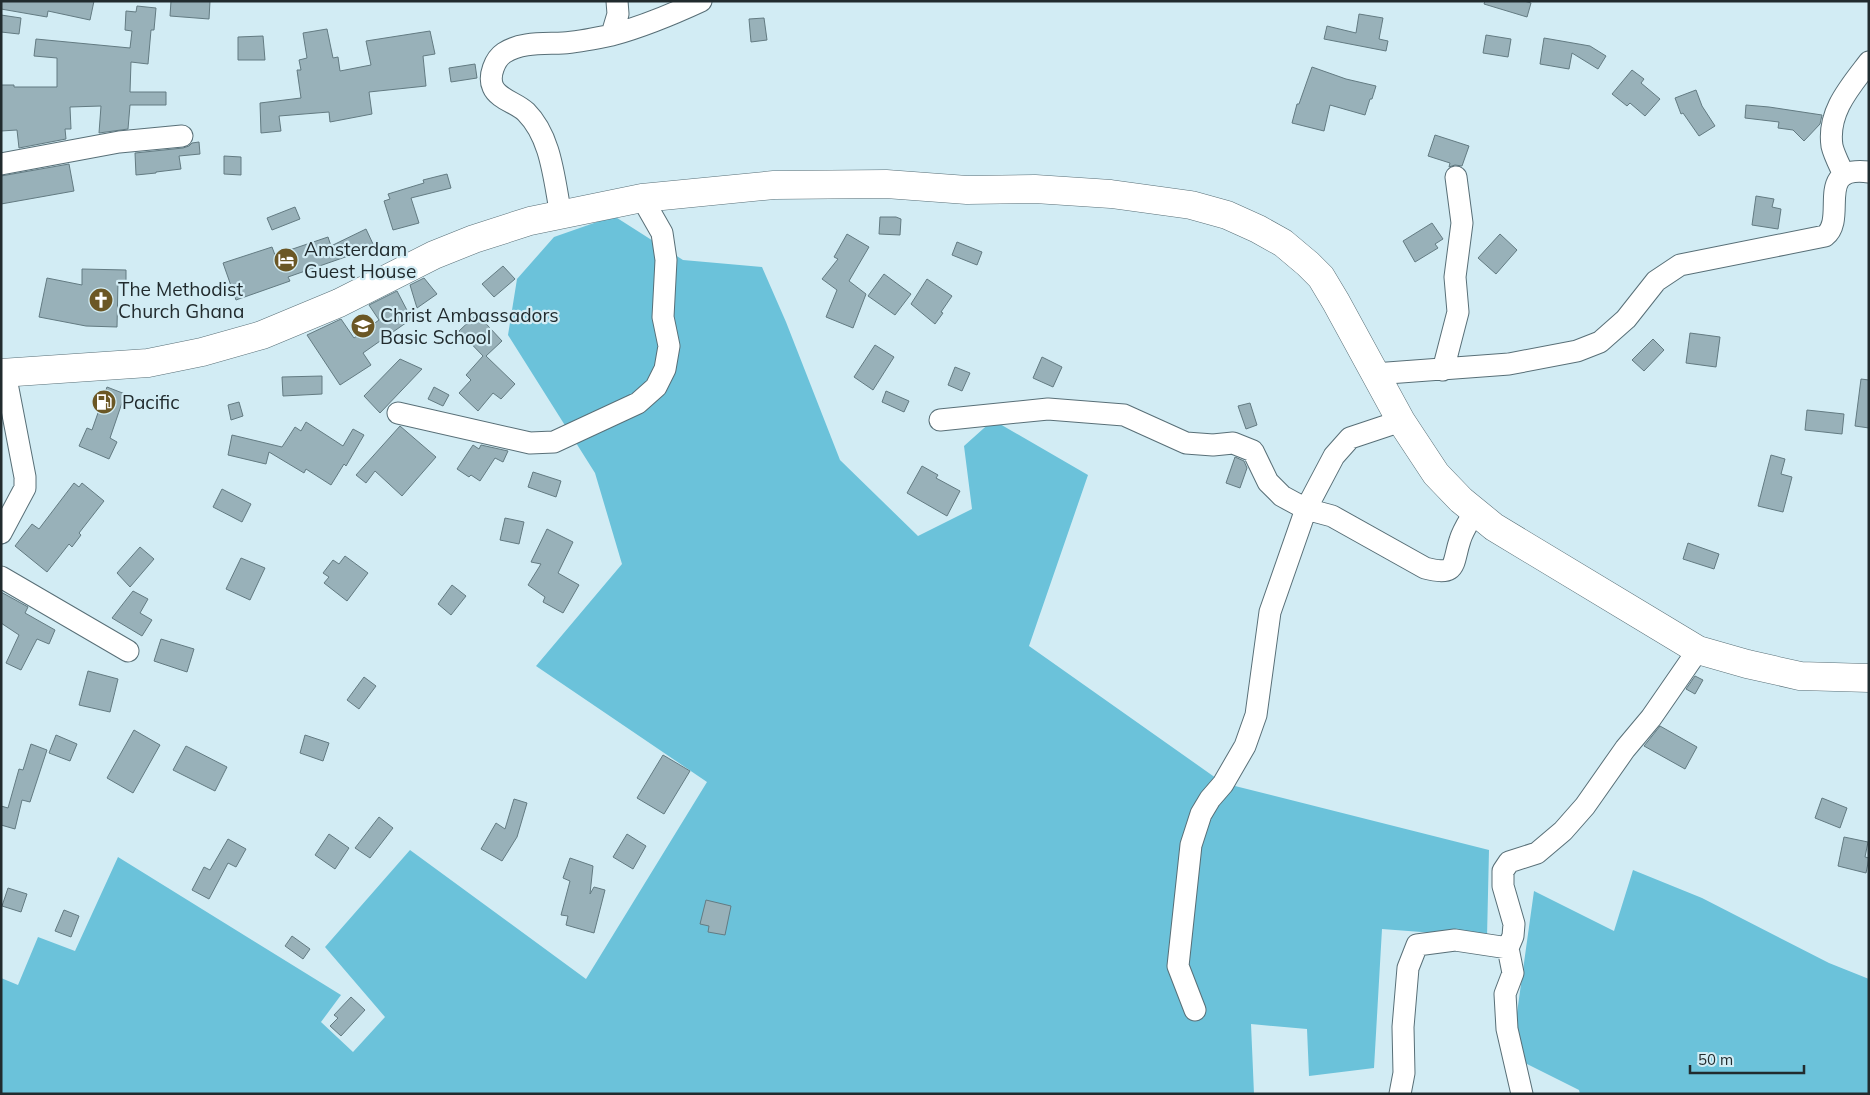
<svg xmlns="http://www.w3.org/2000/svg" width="1870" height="1095" font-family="Mulish,sans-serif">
<rect width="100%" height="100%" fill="#d2ecf4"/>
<path fill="#6bc2da" d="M 614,216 L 683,260 L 762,267 L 786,322 L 840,460 L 918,536 L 972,509 L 964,446 L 993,420 L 1088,475 L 1029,646 L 1223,783 L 1489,850 L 1487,937 L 1382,929 L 1374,1068 L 1309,1076 L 1307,1029 L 1251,1024 L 1254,1094 L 1,1094 L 1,978 L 18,985 L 38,937 L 75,951 L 118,857 L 341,995 L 321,1022 L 353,1052 L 385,1017 L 325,947 L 410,850 L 586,979 L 707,782 L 536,666 L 622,564 L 595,473 L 508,335 L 517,279 L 554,237 Z
M 1633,870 L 1702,898 L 1829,963 L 1869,979 L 1869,1094 L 1580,1094 L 1579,1090 L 1511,1056 L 1534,891 L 1614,931 Z"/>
<path fill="#98b1b9" stroke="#637b82" d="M 1,1 L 94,1 L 90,20 L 48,11 L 47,17 L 1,9 Z
M 171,1 L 210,1 L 209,19 L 170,16 Z
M 1485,1 L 1524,1 L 1531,3 L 1527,17 L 1484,4 Z
M 137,6 L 156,8 L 154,30 L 151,30 L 148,64 L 131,62 L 130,92 L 166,92 L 166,105 L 130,105 L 128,129 L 99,133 L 101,106 L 70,107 L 71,129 L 65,129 L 66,139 L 19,148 L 17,130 L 1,131 L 1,85 L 14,85 L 14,87 L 57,87 L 57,58 L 34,56 L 36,39 L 130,48 L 132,31 L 125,30 L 126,11 L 136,12 Z
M 1359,14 L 1383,18 L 1379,39 L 1388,41 L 1386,51 L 1324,39 L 1327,26 L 1356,33 Z
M 1,15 L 21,18 L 19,34 L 1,32 Z
M 764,18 L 767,40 L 751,42 L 749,19 Z
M 327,29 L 333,58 L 338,57 L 340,71 L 371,65 L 366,41 L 430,31 L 435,54 L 423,56 L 426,86 L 369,92 L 372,114 L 330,122 L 329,112 L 279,116 L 281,131 L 261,133 L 260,103 L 301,98 L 297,70 L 301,70 L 299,60 L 307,58 L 303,33 Z
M 1486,35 L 1511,39 L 1508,57 L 1483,53 Z
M 263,36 L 265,60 L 238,60 L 238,37 Z
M 1544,38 L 1590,46 L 1606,56 L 1598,69 L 1572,53 L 1569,69 L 1540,64 Z
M 475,64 L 477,78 L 451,82 L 449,68 Z
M 1312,67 L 1346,79 L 1376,86 L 1372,99 L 1370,99 L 1365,115 L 1330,105 L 1324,131 L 1292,123 L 1297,104 L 1299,104 Z
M 1632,70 L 1644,79 L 1641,83 L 1660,99 L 1645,116 L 1630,103 L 1627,106 L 1612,94 Z
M 1696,90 L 1702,106 L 1715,126 L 1699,136 L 1683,113 L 1681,114 L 1675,98 Z
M 1746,105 L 1769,107 L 1822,115 L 1820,124 L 1804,141 L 1793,130 L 1778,128 L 1779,122 L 1745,118 Z
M 1435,135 L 1469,146 L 1462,166 L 1455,165 L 1449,167 L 1450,163 L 1428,156 Z
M 199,142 L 200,154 L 179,156 L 181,169 L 156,172 L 156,173 L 136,175 L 135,153 L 183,148 L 189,146 L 192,143 Z
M 224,156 L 241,157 L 241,175 L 224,174 Z
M 69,164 L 74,191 L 1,204 L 1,176 Z
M 447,174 L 451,188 L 411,198 L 419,223 L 393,230 L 384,201 L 390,199 L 388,194 L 424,183 L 423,180 Z
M 1756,196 L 1774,199 L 1772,207 L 1781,209 L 1778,229 L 1752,225 Z
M 295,207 L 300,219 L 272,230 L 267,218 Z
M 880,217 L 896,217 L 901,219 L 900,235 L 879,234 Z
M 1432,223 L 1443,239 L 1435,244 L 1438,248 L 1415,262 L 1403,241 Z
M 366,229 L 373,244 L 351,255 L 288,277 L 290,281 L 236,300 L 223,263 L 272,247 L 275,255 L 328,237 L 331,246 Z
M 847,234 L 869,247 L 849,281 L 866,294 L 853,328 L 826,317 L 837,290 L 822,279 L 838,259 L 834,257 Z
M 1500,234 L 1517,250 L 1496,274 L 1478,258 Z
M 957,242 L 982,252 L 977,265 L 952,255 Z
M 503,266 L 515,279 L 494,297 L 482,284 Z
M 82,269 L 126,270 L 126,281 L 118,281 L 117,327 L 86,326 L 39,317 L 47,278 L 82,285 Z
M 884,274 L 911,294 L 895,315 L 868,296 Z
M 424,278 L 437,294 L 417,308 L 410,285 Z
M 927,279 L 952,296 L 941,312 L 943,313 L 935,324 L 911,304 Z
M 397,291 L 410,316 L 410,320 L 363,353 L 371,365 L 340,385 L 307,335 L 341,319 L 354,338 L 379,320 L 369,305 Z
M 477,314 L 502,341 L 486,356 L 515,384 L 501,399 L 493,393 L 478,411 L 459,393 L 471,380 L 466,375 L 483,356 L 459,331 Z
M 1690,333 L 1720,337 L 1716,367 L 1686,363 Z
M 1653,339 L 1664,350 L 1644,371 L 1632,360 Z
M 875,345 L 894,357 L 873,390 L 854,377 Z
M 1042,357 L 1062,367 L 1053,387 L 1033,378 Z
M 400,359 L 422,369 L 380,413 L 364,396 Z
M 955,367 L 970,373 L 962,391 L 948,385 Z
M 322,376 L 322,394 L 283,396 L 282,377 Z
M 1861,379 L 1869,380 L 1869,428 L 1855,426 Z
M 107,387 L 125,394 L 110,438 L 117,442 L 109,459 L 79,446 L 87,428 L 92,430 Z
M 434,387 L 449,395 L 443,406 L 428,399 Z
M 886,391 L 909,401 L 904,412 L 882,402 Z
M 239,402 L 243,416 L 231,420 L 228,405 Z
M 1250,403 L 1257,425 L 1246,429 L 1238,406 Z
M 1807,410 L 1844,414 L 1842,434 L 1805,430 Z
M 306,422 L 343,446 L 353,429 L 364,435 L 346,466 L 344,464 L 331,485 L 306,469 L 304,473 L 269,452 L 266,464 L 228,455 L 232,435 L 282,447 L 295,427 L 301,431 Z
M 400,426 L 436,457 L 402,496 L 375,471 L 366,483 L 356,475 Z
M 473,445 L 479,449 L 481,445 L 508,451 L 503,462 L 495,458 L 480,481 L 471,475 L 469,477 L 457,469 Z
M 1771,455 L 1785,459 L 1781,474 L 1792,477 L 1783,512 L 1758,506 Z
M 1235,457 L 1244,461 L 1247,468 L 1240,488 L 1226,483 Z
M 922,466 L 938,475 L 936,478 L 960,491 L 947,516 L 907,493 Z
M 533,472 L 561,481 L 556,497 L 528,487 Z
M 74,483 L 79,487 L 82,483 L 104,501 L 79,533 L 81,535 L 72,547 L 69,544 L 47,572 L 15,546 L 32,524 L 39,529 Z
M 222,489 L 251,504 L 242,522 L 213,507 Z
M 505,518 L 524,522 L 519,544 L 500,540 Z
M 547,529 L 573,542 L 558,573 L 579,585 L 563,613 L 543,602 L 545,597 L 528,585 L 541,564 L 531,562 Z
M 1688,543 L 1719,554 L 1714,569 L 1683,559 Z
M 140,547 L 154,559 L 130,587 L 117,573 Z
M 345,556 L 368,573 L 347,601 L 324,583 L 329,577 L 323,573 L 333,560 L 339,564 Z
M 241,558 L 265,568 L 250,600 L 226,589 Z
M 452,585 L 466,596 L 451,615 L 438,604 Z
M 133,591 L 148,599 L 140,613 L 152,620 L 142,636 L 112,618 Z
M 1,592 L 28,607 L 25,613 L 55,630 L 49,644 L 37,639 L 21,670 L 6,663 L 19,635 L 1,623 Z
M 161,639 L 194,649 L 187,672 L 154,661 Z
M 88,671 L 118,679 L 110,712 L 79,705 Z
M 1695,676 L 1703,680 L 1695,694 L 1686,689 Z
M 364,677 L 376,686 L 359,709 L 347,700 Z
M 1660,726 L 1697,747 L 1685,769 L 1644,746 Z
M 134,730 L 160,745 L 133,793 L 107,778 Z
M 56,735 L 77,744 L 70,761 L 49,753 Z
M 305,735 L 329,743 L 323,761 L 300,753 Z
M 31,744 L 47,750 L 30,802 L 22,800 L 15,829 L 1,825 L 1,806 L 8,808 L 19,769 L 23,770 Z
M 186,746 L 227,767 L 215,791 L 173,770 Z
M 663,755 L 690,771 L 664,814 L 637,798 Z
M 1822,798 L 1847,808 L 1840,828 L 1815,818 Z
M 514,799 L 527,803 L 517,837 L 502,861 L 481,849 L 496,823 L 505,829 Z
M 379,817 L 393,828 L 370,858 L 355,848 Z
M 329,834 L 349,848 L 335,869 L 315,855 Z
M 627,834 L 646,846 L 633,869 L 613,857 Z
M 1844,837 L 1868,842 L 1865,857 L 1869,858 L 1866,873 L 1838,866 Z
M 228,839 L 246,849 L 236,867 L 228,863 L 209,899 L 192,890 L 204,867 L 210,870 Z
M 570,858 L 593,866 L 590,894 L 594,887 L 605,890 L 594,933 L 566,925 L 568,916 L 561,915 L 570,881 L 563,878 Z
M 8,888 L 27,894 L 21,912 L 2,906 Z
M 706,900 L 731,906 L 725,935 L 708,932 L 709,926 L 700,924 Z
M 64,910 L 79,916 L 71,937 L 55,931 Z
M 292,936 L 310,949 L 303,959 L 285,946 Z
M 351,997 L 365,1010 L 341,1036 L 330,1026 L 338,1018 L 334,1015 Z"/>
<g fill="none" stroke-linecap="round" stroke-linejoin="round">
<defs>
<path id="minor" d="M 612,34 L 618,14 L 617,1
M 1,164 L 119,142 L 182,136
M 1844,175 C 1840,166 1834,155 1832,146 C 1827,112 1850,87 1869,62
M 561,215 C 554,181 552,138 526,112 C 517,103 498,99 493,87 C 488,76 495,59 504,53 C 521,42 543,44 563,43 C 579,42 597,38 612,35 C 641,27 673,14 701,1
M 1443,370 L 1458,312 L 1455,277 L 1462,223 L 1456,177
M 1374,374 L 1509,364 L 1577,351 L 1600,342 L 1626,319 L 1656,281 L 1680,265 L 1825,236 C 1848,218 1813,165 1869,172
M 398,413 L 530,443 L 554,442 L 638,403 L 656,387 L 665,369 L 669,346 L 663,317 L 666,260 L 662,233 L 642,198
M 940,420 L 1048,409 L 1124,415 L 1186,443 L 1213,445 L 1233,443 L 1253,451 L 1268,482 L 1282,496 L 1306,509 L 1332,516 L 1425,568 C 1458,577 1452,564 1460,540 C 1463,530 1470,520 1475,511
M 1,533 L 25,488 L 25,477 L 5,373
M 1,577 L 128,651
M 1195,1010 L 1178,966 L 1191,845 L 1201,814 L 1210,799 L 1223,784 L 1245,746 L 1256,715 L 1270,612 L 1306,509 L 1334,456 L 1350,438 L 1401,421
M 1400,1094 L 1404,1073 L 1403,1027 L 1408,968 L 1417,945 L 1455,940 L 1508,948
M 1522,1094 L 1507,1029 L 1505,994 L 1513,973 L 1508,948 L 1513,936 L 1514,924 L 1503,886 L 1503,871 L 1509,862 L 1537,853 L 1563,831 L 1585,806 L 1625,749 L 1651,718 L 1698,650"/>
<path id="major" d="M 1,373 L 148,363 L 202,352 L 262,335 L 339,303 L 434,255 L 474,239 L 530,221 L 642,198 L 774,185 L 886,184 L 967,190 L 1035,189 L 1111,194 L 1191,205 L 1227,215 L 1258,229 L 1283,243 L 1308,264 L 1321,277 L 1336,302 L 1401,421 L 1436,474 L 1461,500 L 1494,527 L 1698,650 L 1747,664 L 1800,676 L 1869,678"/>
</defs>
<use href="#minor" stroke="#586f77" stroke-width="23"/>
<use href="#major" stroke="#586f77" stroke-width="29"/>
<use href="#minor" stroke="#fff" stroke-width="21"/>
<use href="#major" stroke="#fff" stroke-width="28"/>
</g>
<defs>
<symbol id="hotel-disc" viewBox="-11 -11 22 22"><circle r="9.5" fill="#6b5725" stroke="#d2ecf4"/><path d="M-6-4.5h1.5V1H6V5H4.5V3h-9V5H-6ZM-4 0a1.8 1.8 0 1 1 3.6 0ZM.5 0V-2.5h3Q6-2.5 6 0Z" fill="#fff"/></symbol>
<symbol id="church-disc" viewBox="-11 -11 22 22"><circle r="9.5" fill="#6b5725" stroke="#d2ecf4"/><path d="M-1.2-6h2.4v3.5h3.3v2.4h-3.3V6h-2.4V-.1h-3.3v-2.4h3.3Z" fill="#fff"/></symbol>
<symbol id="school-disc" viewBox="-11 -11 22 22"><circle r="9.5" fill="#6b5725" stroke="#d2ecf4"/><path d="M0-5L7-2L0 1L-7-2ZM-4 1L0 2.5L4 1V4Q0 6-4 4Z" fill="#fff"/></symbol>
<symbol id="fuel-disc" viewBox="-11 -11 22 22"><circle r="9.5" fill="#6b5725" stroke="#d2ecf4"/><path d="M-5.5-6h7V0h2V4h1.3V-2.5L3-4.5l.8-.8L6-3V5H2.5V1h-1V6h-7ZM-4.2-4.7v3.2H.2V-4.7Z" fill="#fff"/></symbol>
</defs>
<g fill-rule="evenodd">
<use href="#hotel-disc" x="272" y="246" width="28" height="28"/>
<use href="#church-disc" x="87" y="286" width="28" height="28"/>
<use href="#school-disc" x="349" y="312" width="28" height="28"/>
<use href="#fuel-disc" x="90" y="388" width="28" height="28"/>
</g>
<g text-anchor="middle" stroke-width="4.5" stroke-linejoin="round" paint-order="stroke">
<g font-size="19" fill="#212b2e" stroke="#d2ecf4" text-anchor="start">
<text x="304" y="256">Amsterdam<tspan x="304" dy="22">Guest House</tspan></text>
<text x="118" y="296">The Methodist<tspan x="118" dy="22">Church Ghana</tspan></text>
<text x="380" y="322">Christ Ambassadors<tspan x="380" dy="22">Basic School</tspan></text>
<text x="122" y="409">Pacific</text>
</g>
</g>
<rect width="1870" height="1095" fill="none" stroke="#212b2e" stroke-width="5"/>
<path d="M1690 1065v8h114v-8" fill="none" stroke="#212b2e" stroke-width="2.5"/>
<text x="1698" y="1065" font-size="15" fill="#212b2e" stroke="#d2ecf4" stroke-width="4" paint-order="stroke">50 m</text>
</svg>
